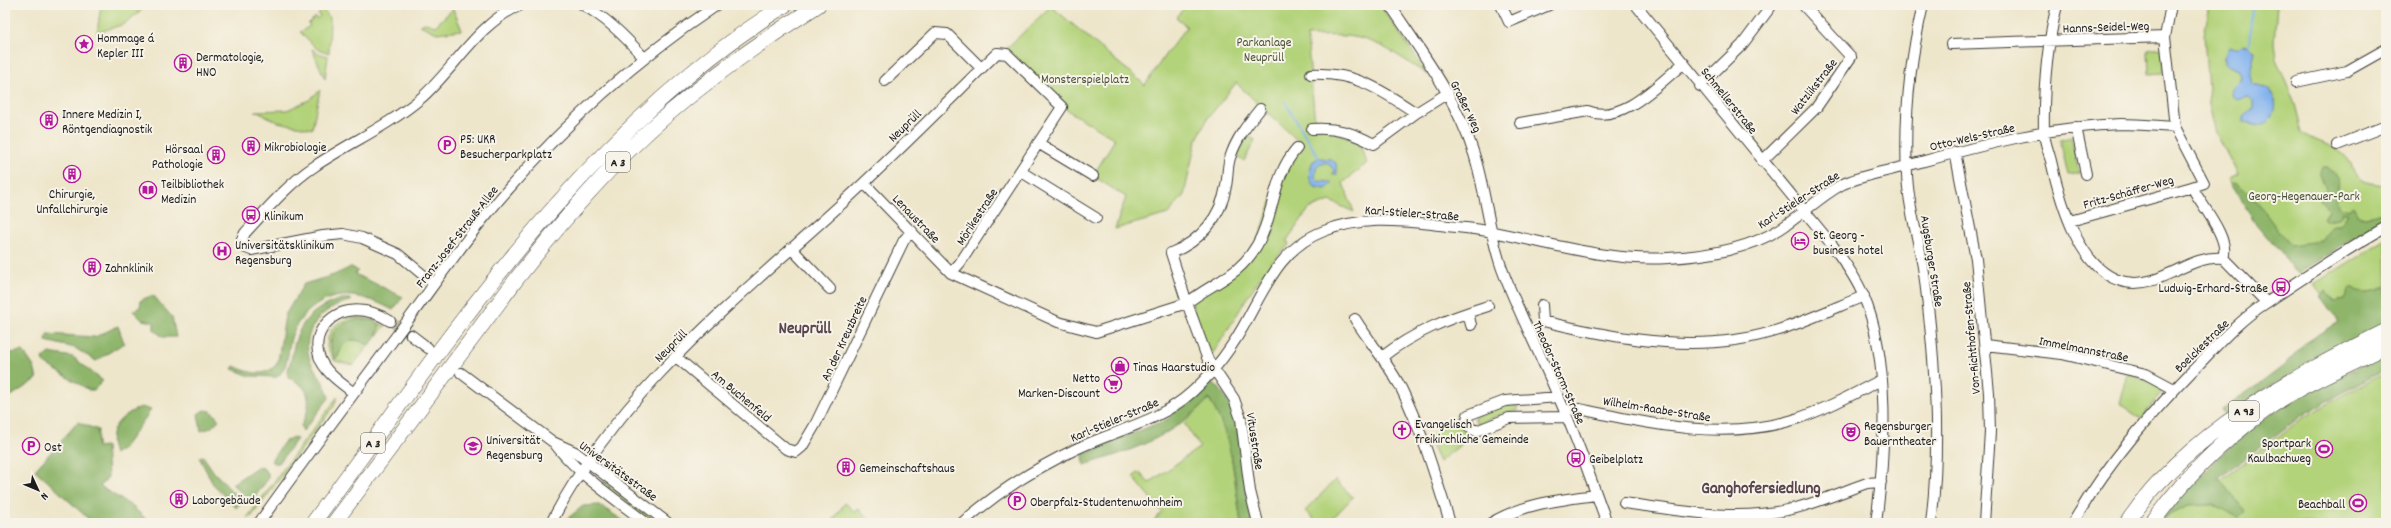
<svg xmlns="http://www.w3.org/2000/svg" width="2391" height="528" font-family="Dekko,sans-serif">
<rect width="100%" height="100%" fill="#f7f3e8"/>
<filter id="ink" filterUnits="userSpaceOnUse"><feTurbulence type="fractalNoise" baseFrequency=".025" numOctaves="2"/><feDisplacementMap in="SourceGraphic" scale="8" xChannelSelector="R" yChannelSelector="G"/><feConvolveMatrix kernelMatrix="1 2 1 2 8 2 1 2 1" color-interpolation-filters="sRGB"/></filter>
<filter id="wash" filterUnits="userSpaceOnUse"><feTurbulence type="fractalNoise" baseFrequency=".012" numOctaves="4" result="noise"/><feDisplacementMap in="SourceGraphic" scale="16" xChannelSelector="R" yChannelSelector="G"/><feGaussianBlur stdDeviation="0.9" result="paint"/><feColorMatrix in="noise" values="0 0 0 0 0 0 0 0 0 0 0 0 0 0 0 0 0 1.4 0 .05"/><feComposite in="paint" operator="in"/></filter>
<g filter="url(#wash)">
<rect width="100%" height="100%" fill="#eee6cb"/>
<path fill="#b3d37a" stroke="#68784b" d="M 101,5 L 148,5 L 124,24 L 97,33 Z
M 1187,5 L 1380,5 L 1428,75 C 1407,62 1386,45 1363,39 C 1345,34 1325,36 1307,36 L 1315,123 L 1359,143 L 1367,163 L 1343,183 L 1354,212 L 1330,201 L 1309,209 L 1287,240 L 1289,245 C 1254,277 1236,321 1208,360 L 1190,297 L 1231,274 L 1259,238 L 1287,155 L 1298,141 L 1236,83 L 1208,118 L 1196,141 L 1184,195 L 1168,214 L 1115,229 L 1126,197 L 1093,176 L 1115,139 L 1062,107 L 1007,48 L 1051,6 L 1145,85 L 1165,55 L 1187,27 L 1176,17 Z
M 2210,5 L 2277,5 L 2274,43 L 2276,59 L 2295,104 L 2302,132 C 2313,141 2327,143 2339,151 C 2364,168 2340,181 2386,185 L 2386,216 L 2297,272 L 2257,224 L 2229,179 L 2238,175 L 2216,133 L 2209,104 L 2204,35 Z
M 323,9 L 330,18 L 329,53 L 317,49 L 300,32 L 310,26 L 308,24 L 315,17 L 317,19 L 320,16 L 318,14 Z
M 453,9 L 462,30 L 437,33 L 420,25 L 425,23 L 435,26 Z
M 2162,48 L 2163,73 L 2149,74 L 2148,50 Z
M 312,49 L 317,53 L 328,56 L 325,79 Z
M 320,90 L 312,129 L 278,122 L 255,111 L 287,110 L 309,100 Z
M 1248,136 L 1255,140 L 1244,161 L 1237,157 Z
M 2071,137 L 2079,173 L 2068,175 L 2060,140 Z
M 2386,239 L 2386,325 L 2356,340 L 2314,284 Z
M 359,317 L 371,319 L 385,326 L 375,339 L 379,331 L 330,340 L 330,347 L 335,358 L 338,357 C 344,338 351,336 369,345 L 353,365 L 335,361 L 327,348 C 327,328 339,318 359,317 Z
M 2386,372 L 2386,523 L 2159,523 L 2166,513 L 2219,481 L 2304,417 Z
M 2128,374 L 2162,384 L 2164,390 L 2141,419 L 2120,404 Z
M 338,396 L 334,406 L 251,517 L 247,518 Z
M 1209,399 L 1220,417 L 1229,440 L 1241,523 L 1152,523 L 1162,512 L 1133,477 L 1139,472 L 1149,483 L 1200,447 L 1184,423 Z
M 1504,405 L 1517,405 L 1517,411 L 1507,412 L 1477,424 L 1474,417 Z
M 1458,417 L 1469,438 L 1439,462 L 1428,438 Z
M 1335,480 L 1353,497 L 1328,523 L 1318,523 L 1305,511 Z
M 603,481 L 662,523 L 653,523 L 601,483 Z
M 845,503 L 855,512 L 859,509 L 873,523 L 831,523 Z"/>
<path fill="#8eb56a" stroke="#556843" d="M 2323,166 L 2327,166 C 2347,179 2331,190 2339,207 L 2348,210 L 2353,206 L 2358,215 L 2366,216 L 2386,210 L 2386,218 L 2298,273 L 2257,225 L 2231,184 L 2236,183 C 2260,199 2271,225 2291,245 L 2321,241 L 2333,225 L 2340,225 L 2348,214 L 2341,212 L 2342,215 L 2339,218 L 2325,220 L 2323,218 L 2328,210 L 2320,200 L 2326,189 L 2320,175 Z
M 351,267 L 358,271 L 355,274 L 403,297 L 393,310 C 365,295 338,288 312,308 C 303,315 296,324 292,335 C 287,349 290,366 277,377 L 250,376 L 232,369 L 234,366 C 249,373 267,379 278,362 L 285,315 L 304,284 L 334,275 Z
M 2386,286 L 2386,324 L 2264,389 L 2224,414 L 2221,409 L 2261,383 L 2286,364 L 2307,342 L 2339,322 L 2320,296 L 2326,291 L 2335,301 L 2345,299 L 2350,288 C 2362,294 2375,293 2386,286 Z
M 153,295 L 172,317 L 176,337 L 163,337 L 154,330 L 154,322 L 142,320 L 133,311 L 140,307 L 141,300 Z
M 342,299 L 351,299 L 351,301 C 323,305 298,332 311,362 C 316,374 326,383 329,398 L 303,431 L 301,426 C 312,406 313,386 288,378 C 287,370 290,364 292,356 C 297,324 311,308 342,299 Z
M 357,319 L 374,321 L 380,325 L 375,339 L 369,345 C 351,336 344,338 338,357 L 335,359 C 325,336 335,325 357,319 Z
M 118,326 L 124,343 L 96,361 L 75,348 L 46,341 L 47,334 L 95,337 Z
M 5,351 L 12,353 L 23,351 L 34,367 L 37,379 L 5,400 Z
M 49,353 L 73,357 L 103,381 L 94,390 L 89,390 L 44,363 L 43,358 Z
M 2386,354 L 2386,369 L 2304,414 L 2218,478 L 2245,511 L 2238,518 L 2213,504 L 2188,505 L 2169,514 L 2159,523 C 2192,482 2227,445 2270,415 C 2306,390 2347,373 2386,354 Z
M 1211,381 C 1247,406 1240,486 1253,523 L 1241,523 C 1234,477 1234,440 1209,399 C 1169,438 1137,449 1084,465 L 1083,454 L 1168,419 Z
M 141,407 L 151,410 L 123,449 L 114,454 C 105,430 120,416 141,407 Z
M 204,410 L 211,411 L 219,420 L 211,428 L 201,431 L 198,414 Z
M 78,422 L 98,430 L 97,447 L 106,446 L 108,477 L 100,486 L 133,507 L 150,523 L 93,523 L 35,470 Z
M 293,437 L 297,439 L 279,463 L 274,463 L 271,461 L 284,442 Z
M 203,456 L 213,471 L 242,502 L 236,508 L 213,484 L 199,457 Z
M 257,467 L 263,468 L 268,473 L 268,479 L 251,502 L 232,484 Z
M 599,505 L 627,523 L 562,523 L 583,506 Z"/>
<path fill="#82b2ee" stroke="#4f6785" d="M 2243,44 L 2249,45 L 2255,51 L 2250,74 L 2252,84 L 2267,87 C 2281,103 2278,120 2257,126 L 2244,121 L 2244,116 L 2253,108 L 2253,102 L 2248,97 L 2236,100 L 2231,95 L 2232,89 L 2241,78 L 2239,71 L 2225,64 L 2225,57 L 2229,47 L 2238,48 Z
M 1319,158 L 1330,159 L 1336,163 L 1337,175 L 1333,175 L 1334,170 L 1327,162 L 1317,166 L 1315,176 L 1318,181 L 1331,182 L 1332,184 L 1326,189 L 1315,187 C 1307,179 1309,171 1313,161 Z"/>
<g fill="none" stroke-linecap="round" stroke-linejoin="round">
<path stroke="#82b2ee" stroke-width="2" d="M 2249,45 L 2252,5
M 1285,102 L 1319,158"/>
</g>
</g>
<g filter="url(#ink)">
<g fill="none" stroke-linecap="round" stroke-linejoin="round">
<path stroke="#c4bea8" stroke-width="10" stroke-dasharray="10 5" stroke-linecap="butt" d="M 390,321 L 409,334"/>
<defs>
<path id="minor" d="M 583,5 C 607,18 626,37 644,58
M 1390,5 C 1422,53 1457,99 1474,154 C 1486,192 1488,230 1502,269 C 1518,312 1540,353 1558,396 C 1577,437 1591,481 1607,523
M 1501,5 L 1509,22 L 1549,5
M 1636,5 L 1833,246 C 1844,262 1856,277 1863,295 C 1891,358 1885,456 1876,523
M 1923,5 C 1910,60 1904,117 1907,174 C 1908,210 1921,245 1925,281 C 1935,361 1941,443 1931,523
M 2057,5 C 2047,46 2043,89 2044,132 C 2044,141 2049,152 2051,161 C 2060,200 2079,273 2125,282 C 2162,289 2188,254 2223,258 L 2266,302
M 2171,5 L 2165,37 L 2175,127 L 2204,183 L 2192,187 C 2201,205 2231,239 2223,258
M 1951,44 L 2165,37
M 1311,74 C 1355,72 1380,89 1416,113
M 885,81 L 935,33 L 947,34 L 981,68
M 2296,82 L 2347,71 L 2386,49
M 1700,86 L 1742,45 L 1772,5
M 1260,109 C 1247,125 1236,139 1230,158 C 1227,167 1228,177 1226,186 C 1221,217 1201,241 1171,253 L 1187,303 C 1213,282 1239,277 1257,245 C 1276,212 1271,178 1297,148
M 1520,123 L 1588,111 C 1622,125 1659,83 1684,63
M 2076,127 L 2086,174
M 1312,129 C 1336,127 1353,133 1374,144 L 1416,113 L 1448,93
M 1038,143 L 1093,176
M 2337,145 L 2386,126
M 1955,152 L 1976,259 L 1989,393 L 1990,432 L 1984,523
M 1762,161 L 1816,108 L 1851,57 L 1804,6
M 1020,171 L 1096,218
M 864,183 L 951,273 L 1058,322 L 1096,332 L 1187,303 L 1208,360 L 1234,399 L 1241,419 L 1250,491 L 1258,523
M 2070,221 L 2192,187
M 791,248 L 830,289
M 434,284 L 398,254 L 362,238 L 343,234 L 323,236 L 251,250 L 246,248 L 242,239 L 245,233 C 266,210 289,183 315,166 C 349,143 388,126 420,99 C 454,70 478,22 521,5
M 1542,305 L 1543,321 C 1605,336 1671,349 1735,340 C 1780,334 1822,313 1864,296
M 1468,313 L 1471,325
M 1355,319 C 1370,343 1388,363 1401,388 C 1422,431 1436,478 1450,523
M 411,335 L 428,348
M 1985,345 L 2062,354 L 2146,374 L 2174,389
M 676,357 L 786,449 L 796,452 L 802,447 L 815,425 L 904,240 L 912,231
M 1382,357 C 1414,332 1449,318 1488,306
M 461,373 L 553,442 L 575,452 L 668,523
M 354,393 C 341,383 324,372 319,356 C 316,346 317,337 322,329 C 338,304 368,307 390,321
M 1559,397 L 1505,401 L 1468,415 L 1467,420 L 1469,427 L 1476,431 L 1509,418 L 1566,417
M 1564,410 L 1580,409 C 1650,424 1722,441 1793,420 C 1824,410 1852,395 1881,380
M 555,444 C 579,476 615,498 646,523
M 1624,503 C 1677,510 1733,522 1787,510 C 1814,505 1841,492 1867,483 L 1881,482
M 259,523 C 302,462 347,403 391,343 C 422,302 451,259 483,219 C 550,137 629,64 717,5
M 551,523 C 617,394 732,303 837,208 C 892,158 944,105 997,53 L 1007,54 L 1062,107 L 960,263 L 951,273
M 962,523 C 996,493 1034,469 1076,449 C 1116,430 1159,422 1192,392 C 1215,371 1235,343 1249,316 C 1268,281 1284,246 1324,231 C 1360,217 1394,220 1432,224 C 1452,227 1473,228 1493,232 C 1550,243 1609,262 1668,258 C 1706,256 1747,250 1780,229 C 1801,216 1819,197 1841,185 C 1861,175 1884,172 1906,166 C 1976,147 2048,126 2121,124 C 2139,124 2157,126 2175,127
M 1491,523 C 1525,503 1559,500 1596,495
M 2073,523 C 2107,463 2153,411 2201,362 C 2220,342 2242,318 2266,303 C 2305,277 2345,250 2386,227"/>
<path id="highway" d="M 313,523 C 453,334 582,133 785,5
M 334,523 L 518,277 C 564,219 612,162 668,114 C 715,74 766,38 818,5
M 2127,523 C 2186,433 2292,378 2386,331
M 2152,523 C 2187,474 2233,431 2283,398 C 2316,378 2352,363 2386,346"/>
</defs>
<use href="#minor" stroke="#3c3a36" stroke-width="12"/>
<use href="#highway" stroke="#3c3a36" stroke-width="16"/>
<use href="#minor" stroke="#fff" stroke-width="10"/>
<use href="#highway" stroke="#fff" stroke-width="15"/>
</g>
</g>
<defs>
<symbol id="sight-ring" viewBox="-11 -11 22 22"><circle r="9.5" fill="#f7f3e8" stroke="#b5179e" stroke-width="1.5"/><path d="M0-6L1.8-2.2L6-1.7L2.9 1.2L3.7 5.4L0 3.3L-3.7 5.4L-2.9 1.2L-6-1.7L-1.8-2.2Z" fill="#b5179e"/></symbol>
<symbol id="building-ring" viewBox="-11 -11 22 22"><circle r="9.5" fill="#f7f3e8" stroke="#b5179e" stroke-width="1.5"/><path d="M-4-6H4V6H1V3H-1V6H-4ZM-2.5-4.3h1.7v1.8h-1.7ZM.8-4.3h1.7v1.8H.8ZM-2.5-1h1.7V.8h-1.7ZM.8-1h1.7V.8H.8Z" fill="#b5179e"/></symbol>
<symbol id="parking-ring" viewBox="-11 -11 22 22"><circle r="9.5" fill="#f7f3e8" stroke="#b5179e" stroke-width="1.5"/><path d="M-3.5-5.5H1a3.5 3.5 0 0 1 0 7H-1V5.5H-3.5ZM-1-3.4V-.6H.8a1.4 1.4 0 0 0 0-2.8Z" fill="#b5179e"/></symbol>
<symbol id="library-ring" viewBox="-11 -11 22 22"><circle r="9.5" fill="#f7f3e8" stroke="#b5179e" stroke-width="1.5"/><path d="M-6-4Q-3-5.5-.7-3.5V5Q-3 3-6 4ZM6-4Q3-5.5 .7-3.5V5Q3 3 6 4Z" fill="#b5179e"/></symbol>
<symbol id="bus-ring" viewBox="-11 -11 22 22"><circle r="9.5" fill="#f7f3e8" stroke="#b5179e" stroke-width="1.5"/><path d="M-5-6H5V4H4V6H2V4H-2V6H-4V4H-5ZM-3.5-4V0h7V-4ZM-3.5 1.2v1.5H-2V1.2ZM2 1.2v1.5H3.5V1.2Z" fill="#b5179e"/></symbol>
<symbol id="hotel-ring" viewBox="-11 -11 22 22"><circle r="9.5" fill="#f7f3e8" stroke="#b5179e" stroke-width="1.5"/><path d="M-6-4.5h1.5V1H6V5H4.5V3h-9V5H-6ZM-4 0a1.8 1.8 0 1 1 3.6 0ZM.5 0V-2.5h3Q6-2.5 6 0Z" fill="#b5179e"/></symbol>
<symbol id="hospital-ring" viewBox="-11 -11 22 22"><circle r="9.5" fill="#f7f3e8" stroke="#b5179e" stroke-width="1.5"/><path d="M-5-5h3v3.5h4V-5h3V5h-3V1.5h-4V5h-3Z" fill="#b5179e"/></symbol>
<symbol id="shop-ring" viewBox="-11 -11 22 22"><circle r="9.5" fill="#f7f3e8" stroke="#b5179e" stroke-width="1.5"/><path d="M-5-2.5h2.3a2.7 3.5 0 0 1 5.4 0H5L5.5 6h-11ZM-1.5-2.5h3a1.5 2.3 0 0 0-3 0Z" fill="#b5179e"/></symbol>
<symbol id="supermarket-ring" viewBox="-11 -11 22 22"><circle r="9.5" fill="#f7f3e8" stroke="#b5179e" stroke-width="1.5"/><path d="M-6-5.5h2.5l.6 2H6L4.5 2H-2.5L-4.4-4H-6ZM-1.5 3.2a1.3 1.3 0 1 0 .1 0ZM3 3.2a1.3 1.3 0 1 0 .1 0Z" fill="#b5179e"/></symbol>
<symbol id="church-ring" viewBox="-11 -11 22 22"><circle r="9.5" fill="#f7f3e8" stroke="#b5179e" stroke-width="1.5"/><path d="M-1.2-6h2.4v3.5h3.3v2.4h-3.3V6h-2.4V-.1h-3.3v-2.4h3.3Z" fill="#b5179e"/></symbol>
<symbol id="theatre-ring" viewBox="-11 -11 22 22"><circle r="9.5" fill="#f7f3e8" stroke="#b5179e" stroke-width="1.5"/><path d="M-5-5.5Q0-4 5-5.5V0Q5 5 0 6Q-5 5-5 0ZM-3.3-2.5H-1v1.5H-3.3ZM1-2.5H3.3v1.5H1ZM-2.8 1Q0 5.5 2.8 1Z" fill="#b5179e"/></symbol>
<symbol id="university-ring" viewBox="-11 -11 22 22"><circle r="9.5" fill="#f7f3e8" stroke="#b5179e" stroke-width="1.5"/><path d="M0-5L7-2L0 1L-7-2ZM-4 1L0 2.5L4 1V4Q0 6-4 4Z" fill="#b5179e"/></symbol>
<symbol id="stadium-ring" viewBox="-11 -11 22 22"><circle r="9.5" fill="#f7f3e8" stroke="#b5179e" stroke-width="1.5"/><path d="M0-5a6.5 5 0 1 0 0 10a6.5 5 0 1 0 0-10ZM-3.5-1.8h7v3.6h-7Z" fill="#b5179e"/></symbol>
</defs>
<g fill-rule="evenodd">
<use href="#sight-ring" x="74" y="34" width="20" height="20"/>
<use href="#building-ring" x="173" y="53" width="20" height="20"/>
<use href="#building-ring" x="39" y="110" width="20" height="20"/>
<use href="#parking-ring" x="437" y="135" width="20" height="20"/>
<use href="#building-ring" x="241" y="136" width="20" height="20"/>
<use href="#building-ring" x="206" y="145" width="20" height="20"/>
<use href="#building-ring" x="62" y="164" width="20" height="20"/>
<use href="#library-ring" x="138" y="180" width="20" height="20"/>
<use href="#bus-ring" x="241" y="205" width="20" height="20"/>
<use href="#hotel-ring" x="1790" y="231" width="20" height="20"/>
<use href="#hospital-ring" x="212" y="241" width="20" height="20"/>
<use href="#building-ring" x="82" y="257" width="20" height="20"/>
<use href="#bus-ring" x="2271" y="277" width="20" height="20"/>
<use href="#shop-ring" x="1110" y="356" width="20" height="20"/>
<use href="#supermarket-ring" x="1103" y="374" width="20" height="20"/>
<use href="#church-ring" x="1392" y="420" width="20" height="20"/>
<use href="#theatre-ring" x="1841" y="422" width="20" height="20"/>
<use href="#parking-ring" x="21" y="436" width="20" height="20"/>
<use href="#university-ring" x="463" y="436" width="20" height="20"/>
<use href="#stadium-ring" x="2314" y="439" width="20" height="20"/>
<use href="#bus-ring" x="1566" y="448" width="20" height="20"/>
<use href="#building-ring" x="836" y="457" width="20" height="20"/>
<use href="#building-ring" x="169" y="489" width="20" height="20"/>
<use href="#parking-ring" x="1007" y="491" width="20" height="20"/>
<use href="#stadium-ring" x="2348" y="493" width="20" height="20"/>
</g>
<g text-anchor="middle" stroke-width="4" stroke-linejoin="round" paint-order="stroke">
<g fill="#f7f3e8" stroke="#5e5c59" stroke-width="1">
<rect x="606" y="152" width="24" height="20" rx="3"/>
<rect x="2229" y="401" width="30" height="20" rx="3"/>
<rect x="361" y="433" width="24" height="20" rx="3"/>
</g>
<g font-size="12" font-weight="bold" fill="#1c1c1c">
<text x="618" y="166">A 3</text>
<text x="2244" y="415">A 93</text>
<text x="373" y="447">A 3</text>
</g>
<g font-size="13" fill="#1c1c1c" stroke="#f7f3e8">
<text transform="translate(2106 26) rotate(-2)" y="5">Hanns-Seidel-Weg</text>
<text transform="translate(1813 86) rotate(-52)" y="5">Watzlikstraße</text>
<text transform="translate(1730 100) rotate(51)" y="5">Schmellerstraße</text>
<text transform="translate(1467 106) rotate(64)" y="5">Graßer Weg</text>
<text transform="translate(904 125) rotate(-44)" y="5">Neuprüll</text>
<text transform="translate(1972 136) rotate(-13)" y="5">Otto-Wels-Straße</text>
<text transform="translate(2128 191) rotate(-16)" y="5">Fritz-Schäffer-Weg</text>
<text transform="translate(1798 199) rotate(-33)" y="5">Karl-Stieler-Straße</text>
<text transform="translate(1412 212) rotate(4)" y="5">Karl-Stieler-Straße</text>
<text transform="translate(976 216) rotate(-57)" y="5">Mörikestraße</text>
<text transform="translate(917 218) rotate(46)" y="5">Lenaustraße</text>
<text transform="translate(456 236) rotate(-52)" y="5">Franz-Josef-Strauß-Allee</text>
<text transform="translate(1933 261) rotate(81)" y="5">Augsburger Straße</text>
<text transform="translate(843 338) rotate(-65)" y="5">An der Kreuzbreite</text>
<text transform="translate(1970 338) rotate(-95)" y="5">Von-Richthofen-Straße</text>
<text transform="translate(670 345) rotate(-45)" y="5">Neuprüll</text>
<text transform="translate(2201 345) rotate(-44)" y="5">Boelckestraße</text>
<text transform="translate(2084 348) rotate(11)" y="5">Immelmannstraße</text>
<text transform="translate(1560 372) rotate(66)" y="5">Theodor-Storm-Straße</text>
<text transform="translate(742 395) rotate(40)" y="5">Am Buchenfeld</text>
<text transform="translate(1657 408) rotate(9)" y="5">Wilhelm-Raabe-Straße</text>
<text transform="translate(1114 419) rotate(-23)" y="5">Karl-Stieler-Straße</text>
<text transform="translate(1256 441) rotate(81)" y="5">Vitusstraße</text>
<text transform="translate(619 470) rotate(36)" y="5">Universitätsstraße</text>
</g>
<g font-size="13" fill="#1c1c1c" stroke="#f7f3e8" text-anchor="start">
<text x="97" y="42">Hommage á<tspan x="97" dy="15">Kepler III</tspan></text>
<text x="196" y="61">Dermatologie,<tspan x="196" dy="15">HNO</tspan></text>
<text x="62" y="118">Innere Medizin I,<tspan x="62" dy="15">Röntgendiagnostik</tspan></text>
<text x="460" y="143">P5: UKR<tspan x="460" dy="15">Besucherparkplatz</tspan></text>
<text x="264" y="151">Mikrobiologie</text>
<text x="203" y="153" text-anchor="end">Hörsaal<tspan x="203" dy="15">Pathologie</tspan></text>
<text x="161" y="188">Teilbibliothek<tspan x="161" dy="15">Medizin</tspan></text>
<text x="72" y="198" text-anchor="middle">Chirurgie,<tspan x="72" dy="15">Unfallchirurgie</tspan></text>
<text x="264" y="220">Klinikum</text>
<text x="1813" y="239">St. Georg -<tspan x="1813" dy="15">business hotel</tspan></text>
<text x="235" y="249">Universitätsklinikum<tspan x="235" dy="15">Regensburg</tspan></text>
<text x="105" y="272">Zahnklinik</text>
<text x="2268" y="292" text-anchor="end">Ludwig-Erhard-Straße</text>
<text x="1133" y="371">Tinas Haarstudio</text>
<text x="1100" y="382" text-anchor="end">Netto<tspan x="1100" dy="15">Marken-Discount</tspan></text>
<text x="1415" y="428">Evangelisch<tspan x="1415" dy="15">freikirchliche Gemeinde</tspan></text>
<text x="1864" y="430">Regensburger<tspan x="1864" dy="15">Bauerntheater</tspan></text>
<text x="486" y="444">Universität<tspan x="486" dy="15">Regensburg</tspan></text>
<text x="2311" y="447" text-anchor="end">Sportpark<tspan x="2311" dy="15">Kaulbachweg</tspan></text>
<text x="44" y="451">Ost</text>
<text x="1589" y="463">Geibelplatz</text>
<text x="859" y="472">Gemeinschaftshaus</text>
<text x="192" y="504">Laborgebäude</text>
<text x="1030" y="506">Oberpfalz-Studentenwohnheim</text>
<text x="2345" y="508" text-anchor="end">Beachball</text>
</g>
<g font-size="13" fill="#495338" stroke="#f7f3e8">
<text x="1264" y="46">Parkanlage<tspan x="1264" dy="15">Neuprüll</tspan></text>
<text x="1085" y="83">Monsterspielplatz</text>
<text x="2304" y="200">Georg-Hegenauer-Park</text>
</g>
<g font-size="17" font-weight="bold" fill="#5a464f" stroke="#f7f3e8">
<text x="805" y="333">Neuprüll</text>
<text x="1761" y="493">Ganghofersiedlung</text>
</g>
</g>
<rect width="2391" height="528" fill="none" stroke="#f7f3e8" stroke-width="20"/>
<g transform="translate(38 490) rotate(134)" stroke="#f7f3e8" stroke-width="3" paint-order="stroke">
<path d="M0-3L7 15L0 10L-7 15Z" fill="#1c1c1c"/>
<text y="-6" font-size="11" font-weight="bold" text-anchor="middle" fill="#1c1c1c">N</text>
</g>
</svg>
